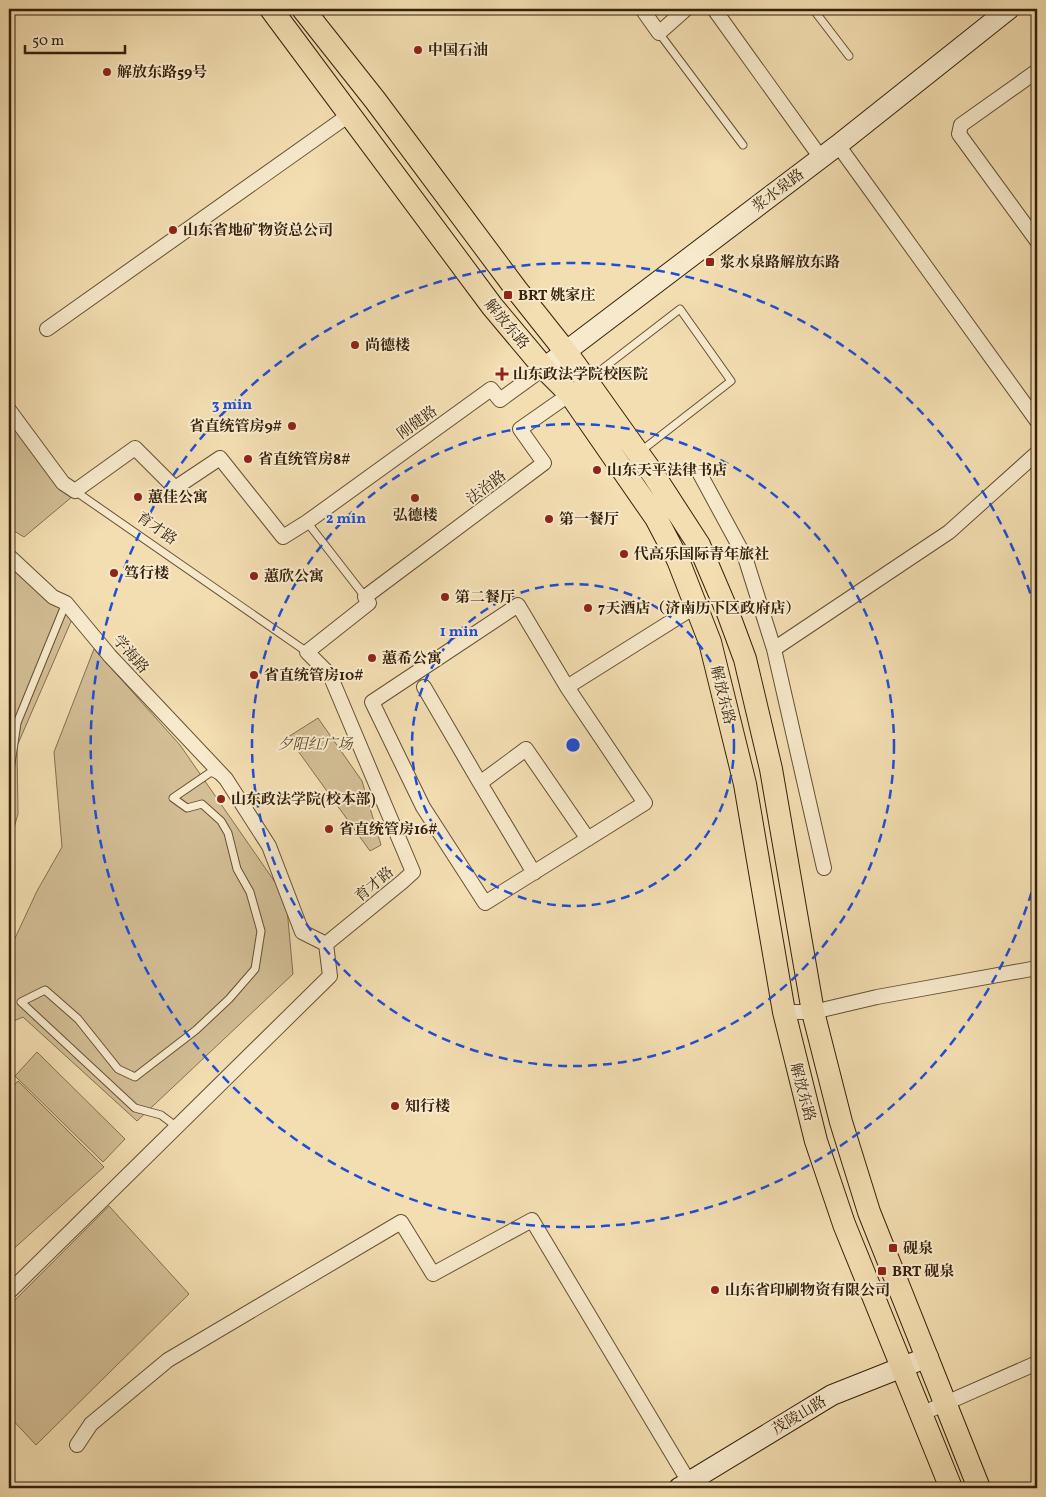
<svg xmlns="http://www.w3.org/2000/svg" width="1046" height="1497" font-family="Vollkorn,'Noto Serif SC',serif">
<rect width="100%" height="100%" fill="#f3deb1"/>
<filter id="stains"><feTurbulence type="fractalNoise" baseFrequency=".004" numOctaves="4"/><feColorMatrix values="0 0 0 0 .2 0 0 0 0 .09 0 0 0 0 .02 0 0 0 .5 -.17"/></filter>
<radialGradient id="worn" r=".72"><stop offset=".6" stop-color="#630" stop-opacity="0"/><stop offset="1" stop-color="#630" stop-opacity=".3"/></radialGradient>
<path fill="#d3be95" stroke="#847050" d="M 16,426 L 73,496 L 24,537 L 9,528 L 9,433 Z
M 9,551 L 76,610 L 17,746 L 18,814 L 9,845 Z
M 94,649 L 180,745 L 286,898 L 293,974 L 137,1121 L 23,1017 L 9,1023 L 9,951 L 37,891 L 62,847 L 54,752 Z
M 318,718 L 362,781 L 381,845 L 370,851 L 288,737 Z
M 37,1052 L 125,1139 L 103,1162 L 15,1076 Z
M 18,1081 L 104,1167 L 9,1253 L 9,1091 Z
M 109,1206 L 189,1294 L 36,1445 L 9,1416 L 9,1306 Z"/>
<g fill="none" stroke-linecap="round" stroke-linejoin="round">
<defs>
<path id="lane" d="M 813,9 L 849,56
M 659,33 L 743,145
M 588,380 L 680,309 L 731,381 L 641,451
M 75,491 L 307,652
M 307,522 L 366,598
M 9,777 L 17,723 L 66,603
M 177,1127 L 161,1115 L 135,1108 L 21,1002 L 45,990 L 78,1019 L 118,1069 L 135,1077 L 196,1030 L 229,999 L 255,969 L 261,931 L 250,892 L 237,869 L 228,833 L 221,821 L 202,804 L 187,808 L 173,798 L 211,772 L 217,775"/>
<path id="street" d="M 642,9 L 659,33 L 686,9
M 714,9 L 821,158
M 1037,71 L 961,125 L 959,134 L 1037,241
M 838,145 L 1037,421
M 47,329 L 349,115
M 9,410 L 63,483 L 75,491 L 135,448 L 175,488 L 220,458 L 283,537 L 307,522 L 491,389 L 500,400 L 544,368
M 700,474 L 745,557 L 774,649
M 9,556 L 53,597 L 66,603 L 110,656 L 226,779 L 269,846 L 302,932 L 326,944 L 330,976 L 9,1292
M 365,597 L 544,463 L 520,429 L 570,394
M 518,605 L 567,687 L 645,803 L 485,903 L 423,807 L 372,702 Z
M 424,687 L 480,783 L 526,749 L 588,839
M 567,687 L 696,606
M 480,783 L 534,873
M 824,868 L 774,649 L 949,532 L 1037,453
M 326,944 L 402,882 L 413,872 L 330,675 L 307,652 L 369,603
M 784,1012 L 813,1012 L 877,997 L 1037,968
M 921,1414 L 1037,1363
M 77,1445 L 91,1424 L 168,1360 L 401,1222 L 433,1274 L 532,1220 L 689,1482"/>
<path id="secondary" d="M 544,368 L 838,145 L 1009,9
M 679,1488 L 832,1395 L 928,1357"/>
<path id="primary" d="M 271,9 L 492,306 L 544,368 L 570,394 L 656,518 L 678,560 L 710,642 L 745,784 L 784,1012 L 816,1141 L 844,1224 L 951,1488
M 303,9 L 375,100 L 516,289 L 566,352 L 653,474 L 699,545 L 728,613 L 745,659 L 771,769 L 813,1012 L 841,1122 L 869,1212 L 979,1488"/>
</defs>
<use href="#lane" stroke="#645035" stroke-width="9"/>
<use href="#street" stroke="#645035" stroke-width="16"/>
<use href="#secondary" stroke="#35210c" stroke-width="22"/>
<use href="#primary" stroke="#35210c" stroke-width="24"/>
<use href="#lane" stroke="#f7eacc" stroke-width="7"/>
<use href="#street" stroke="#f7eacc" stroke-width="14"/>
<use href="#secondary" stroke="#f7eacc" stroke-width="20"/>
<use href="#primary" stroke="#f3deb1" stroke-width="22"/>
</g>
<g fill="none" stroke="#1d4ed8" stroke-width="2.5" stroke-dasharray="9 6">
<circle cx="573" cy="745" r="161"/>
<circle cx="573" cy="745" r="321"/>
<path d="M1036 878A482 482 0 1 1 1036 612"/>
</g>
<g fill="#8f2418" stroke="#f7eacc" stroke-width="2">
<circle cx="418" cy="50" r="5"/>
<circle cx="107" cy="72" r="5"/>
<circle cx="173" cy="230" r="5"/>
<rect x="705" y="257" width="10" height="10" rx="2.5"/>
<rect x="503" y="290" width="10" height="10" rx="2.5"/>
<circle cx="355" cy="345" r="5"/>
<path d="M499.5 366.5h5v5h5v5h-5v5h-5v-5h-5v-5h5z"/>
<circle cx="292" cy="426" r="5"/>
<circle cx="248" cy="459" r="5"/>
<circle cx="597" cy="470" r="5"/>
<circle cx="138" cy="497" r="5"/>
<circle cx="415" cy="498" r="5"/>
<circle cx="549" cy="519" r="5"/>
<circle cx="624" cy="554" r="5"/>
<circle cx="114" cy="573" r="5"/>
<circle cx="254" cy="576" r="5"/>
<circle cx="445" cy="597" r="5"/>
<circle cx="588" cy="608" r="5"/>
<circle cx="372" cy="658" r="5"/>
<circle cx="254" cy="675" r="5"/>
<circle cx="221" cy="799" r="5"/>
<circle cx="329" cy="829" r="5"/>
<circle cx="395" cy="1106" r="5"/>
<rect x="888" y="1243" width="10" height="10" rx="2.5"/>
<rect x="877" y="1266" width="10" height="10" rx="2.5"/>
<circle cx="715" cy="1290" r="5"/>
</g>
<g text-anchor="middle" stroke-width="4" stroke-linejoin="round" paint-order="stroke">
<g font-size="15" font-weight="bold" fill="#35210c" stroke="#f7eacc" text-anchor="start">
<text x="428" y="55">中国石油</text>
<text x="117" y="77">解放东路59号</text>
<text x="183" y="235">山东省地矿物资总公司</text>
<text x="720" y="267">浆水泉路解放东路</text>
<text x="518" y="300">BRT 姚家庄</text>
<text x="365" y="350">尚德楼</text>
<text x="513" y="379">山东政法学院校医院</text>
<text x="282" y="431" text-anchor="end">省直统管房9#</text>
<text x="258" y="464">省直统管房8#</text>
<text x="607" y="475">山东天平法律书店</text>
<text x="148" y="502">蕙佳公寓</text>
<text x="415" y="520" text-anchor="middle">弘德楼</text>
<text x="559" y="524">第一餐厅</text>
<text x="634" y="559">代高乐国际青年旅社</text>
<text x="124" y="578">笃行楼</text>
<text x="264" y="581">蕙欣公寓</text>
<text x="455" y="602">第二餐厅</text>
<text x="598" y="613">7天酒店（济南历下区政府店）</text>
<text x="382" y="663">蕙希公寓</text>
<text x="264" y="680">省直统管房10#</text>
<text x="231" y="804">山东政法学院(校本部)</text>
<text x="339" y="834">省直统管房16#</text>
<text x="405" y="1111">知行楼</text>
<text x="903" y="1253">砚泉</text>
<text x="892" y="1276">BRT 砚泉</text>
<text x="725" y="1295">山东省印刷物资有限公司</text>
</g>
<g font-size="15" fill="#35210c" stroke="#f7eacc">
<text transform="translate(778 190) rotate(-37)" y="5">浆水泉路</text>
<text transform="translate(507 324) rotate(50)" y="5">解放东路</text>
<text transform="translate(417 422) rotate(-36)" y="5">刚健路</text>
<text transform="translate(486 487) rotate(-37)" y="5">法治路</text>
<text transform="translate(157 528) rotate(35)" y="5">育才路</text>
<text transform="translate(131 654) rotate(48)" y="5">学海路</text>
<text transform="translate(723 695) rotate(76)" y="5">解放东路</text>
<text transform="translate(374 884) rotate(-40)" y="5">育才路</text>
<text transform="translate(803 1092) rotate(75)" y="5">解放东路</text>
<text transform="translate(799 1415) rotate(-31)" y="5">茂陵山路</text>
</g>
<g font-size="15" font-style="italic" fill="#5c482e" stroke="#f7eacc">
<text x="315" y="749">夕阳红广场</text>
</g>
</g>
<circle cx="573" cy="745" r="8" fill="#1d4ed8" stroke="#f7eacc" stroke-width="2.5"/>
<g font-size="15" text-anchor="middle" font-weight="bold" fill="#1d4ed8" stroke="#f7eacc" stroke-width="4" stroke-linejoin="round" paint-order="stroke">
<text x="232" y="409">3 min</text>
<text x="346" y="523">2 min</text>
<text x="459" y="636">1 min</text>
</g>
<rect width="1046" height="1497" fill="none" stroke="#f3deb1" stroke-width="30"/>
<rect x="10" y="10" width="1026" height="1477" fill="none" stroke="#35210c" stroke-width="2.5"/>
<rect x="15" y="15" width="1016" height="1467" fill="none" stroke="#35210c"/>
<path d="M25 45v8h100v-8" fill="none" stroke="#35210c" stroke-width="2.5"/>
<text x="32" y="45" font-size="15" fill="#35210c" stroke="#f7eacc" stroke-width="4" paint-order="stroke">50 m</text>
<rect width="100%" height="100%" filter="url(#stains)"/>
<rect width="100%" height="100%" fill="url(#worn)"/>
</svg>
